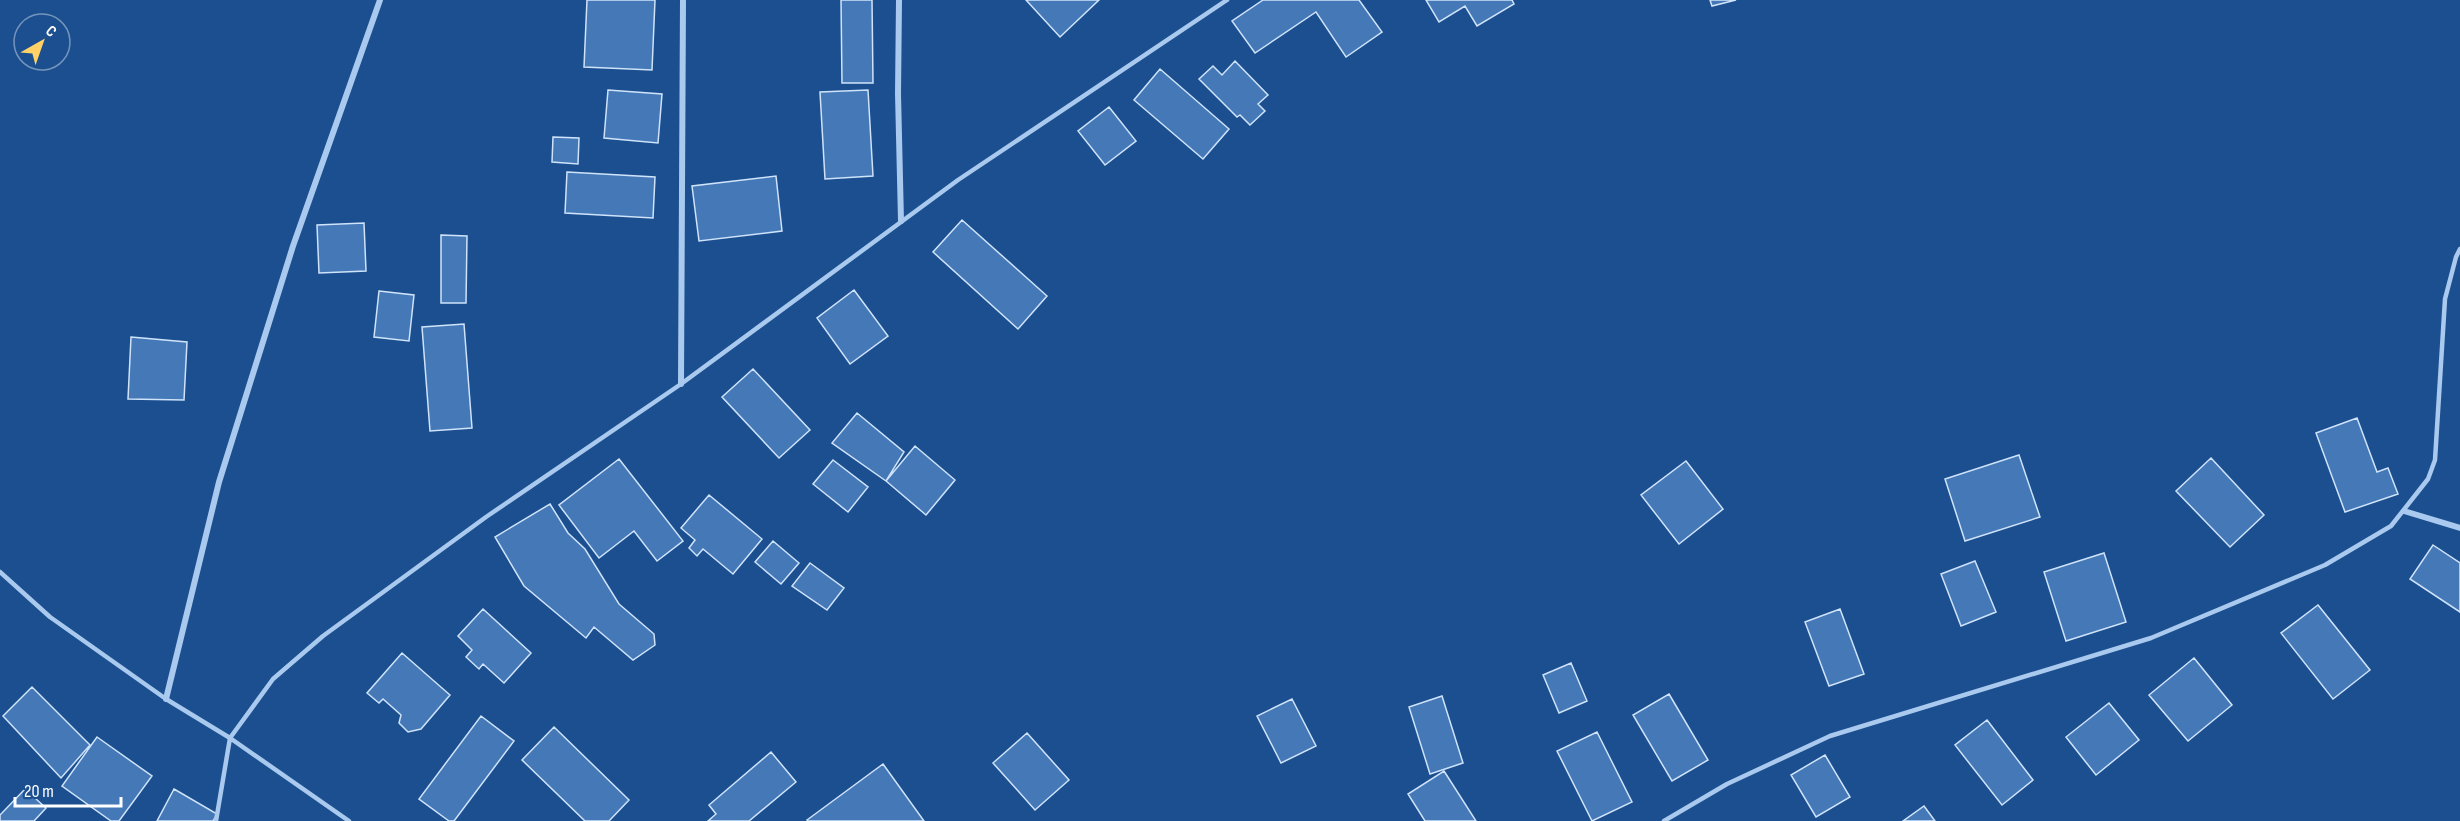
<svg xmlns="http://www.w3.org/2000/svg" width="2460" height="821" font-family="'Sofia Sans Condensed',sans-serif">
<rect width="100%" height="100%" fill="#1b4f8f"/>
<path fill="#4478b7" stroke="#cfe3fa" stroke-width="1.5" d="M 587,0 L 655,0 L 652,70 L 584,67 Z
M 841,0 L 872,0 L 873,83 L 842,83 Z
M 1026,0 L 1099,0 L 1060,37 Z
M 1263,0 L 1359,0 L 1382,32 L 1346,57 L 1316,12 L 1255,53 L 1232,21 Z
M 1426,0 L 1512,0 L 1514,4 L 1477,26 L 1465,6 L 1439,22 Z
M 1710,0 L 1736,0 L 1712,6 Z
M 1235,61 L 1268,95 L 1258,104 L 1265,111 L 1250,125 L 1240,115 L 1237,117 L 1199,79 L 1213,66 L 1222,75 Z
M 1160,69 L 1229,129 L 1203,159 L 1134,100 Z
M 608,90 L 662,94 L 658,143 L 604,138 Z
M 868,90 L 873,176 L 825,179 L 820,92 Z
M 1109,107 L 1136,141 L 1105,165 L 1078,131 Z
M 553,137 L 579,138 L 578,164 L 552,162 Z
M 567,172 L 655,177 L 653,218 L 565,213 Z
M 776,176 L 782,231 L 699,241 L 692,186 Z
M 962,220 L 1047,296 L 1018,329 L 933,252 Z
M 364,223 L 366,271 L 319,273 L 317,225 Z
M 441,235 L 467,236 L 466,303 L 441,303 Z
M 854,290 L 888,336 L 850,364 L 817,318 Z
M 379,291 L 414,295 L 409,341 L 374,337 Z
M 464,324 L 472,428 L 430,431 L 422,327 Z
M 131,337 L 187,342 L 184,400 L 128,399 Z
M 753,369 L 810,430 L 779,458 L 722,397 Z
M 857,413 L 904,452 L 886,481 L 832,443 Z
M 2357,418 L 2377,472 L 2388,468 L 2398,494 L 2345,512 L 2316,433 Z
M 915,446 L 955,480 L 926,515 L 886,481 Z
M 2019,455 L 2040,517 L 1965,541 L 1945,479 Z
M 2211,458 L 2264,515 L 2230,547 L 2176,491 Z
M 619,459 L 683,541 L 657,561 L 634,531 L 599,558 L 559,505 Z
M 833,460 L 868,487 L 848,512 L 813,484 Z
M 1686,461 L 1723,509 L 1679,544 L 1641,495 Z
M 709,495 L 762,539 L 733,574 L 703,549 L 697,556 L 689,548 L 695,540 L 681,528 Z
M 550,504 L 568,533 L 585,549 L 619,604 L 654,634 L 655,645 L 633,660 L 594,627 L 586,638 L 524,586 L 495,537 Z
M 773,541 L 799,563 L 781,584 L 755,562 Z
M 2433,545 L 2460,563 L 2460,612 L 2410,579 Z
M 2104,553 L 2126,622 L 2066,641 L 2044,572 Z
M 1975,561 L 1996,612 L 1961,626 L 1941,574 Z
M 810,563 L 844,588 L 827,610 L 792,586 Z
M 2318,605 L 2370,670 L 2333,699 L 2281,633 Z
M 483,609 L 531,653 L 504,683 L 483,664 L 479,669 L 466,657 L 472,650 L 458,636 Z
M 1840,609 L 1864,674 L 1829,686 L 1805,622 Z
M 402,653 L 450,695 L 421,729 L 408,732 L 399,723 L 401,715 L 383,699 L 379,703 L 367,693 Z
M 2194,658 L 2232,705 L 2188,741 L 2149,695 Z
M 1571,663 L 1587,701 L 1559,713 L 1543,675 Z
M 32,687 L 90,745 L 61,778 L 3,716 Z
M 1669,694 L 1708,760 L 1672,781 L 1633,715 Z
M 1442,696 L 1463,763 L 1430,774 L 1409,707 Z
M 1292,699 L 1316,746 L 1281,763 L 1257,716 Z
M 2109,703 L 2139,740 L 2096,775 L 2066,737 Z
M 481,716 L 514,741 L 454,821 L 449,821 L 419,799 Z
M 1987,720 L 2033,780 L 2002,805 L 1955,745 Z
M 554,727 L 629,800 L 609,821 L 585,821 L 522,760 Z
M 1597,732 L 1632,802 L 1592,821 L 1557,751 Z
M 1027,733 L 1069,780 L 1035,810 L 993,763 Z
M 97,737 L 152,776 L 119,821 L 111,821 L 62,786 Z
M 771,752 L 796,782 L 749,821 L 708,821 L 716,814 L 709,805 Z
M 1825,755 L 1850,797 L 1816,817 L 1791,775 Z
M 883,764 L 924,821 L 808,821 L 807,820 Z
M 1444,771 L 1476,821 L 1425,821 L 1408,794 Z
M 25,789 L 46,808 L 34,821 L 0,821 L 0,815 Z
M 174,789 L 217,814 L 213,821 L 157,821 Z
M 1924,806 L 1935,821 L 1903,821 Z"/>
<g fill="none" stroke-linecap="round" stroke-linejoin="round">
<path stroke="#a9c9ee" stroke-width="4.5" d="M 0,572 L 50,617 L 166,699 L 230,738 L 349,821
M 216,821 L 230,738 L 273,679 L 323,636 L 486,517 L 681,384 L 958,180 L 1227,0
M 1664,821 L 1727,784 L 1830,736 L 2151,638 L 2325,565 L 2391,526 L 2428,479 L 2435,460 L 2445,299 L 2456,257 L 2460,249"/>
<path stroke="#a9c9ee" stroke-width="6" d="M 899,0 L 898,94 L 901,221
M 681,384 L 683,0
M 2404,511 L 2460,528
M 166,699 L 219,482 L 293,246 L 380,0"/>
</g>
<g transform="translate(42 42) rotate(40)"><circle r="28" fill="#1b4f8f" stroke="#7695bc" stroke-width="1.5"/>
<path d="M0-4.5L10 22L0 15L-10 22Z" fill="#ffd166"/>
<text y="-9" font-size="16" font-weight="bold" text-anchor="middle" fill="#ffffff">С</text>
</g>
<path d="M15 797v9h106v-9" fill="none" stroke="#ffffff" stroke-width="3"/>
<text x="24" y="797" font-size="18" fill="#ffffff" stroke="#1b4f8f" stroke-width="4.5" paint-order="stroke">20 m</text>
</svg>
